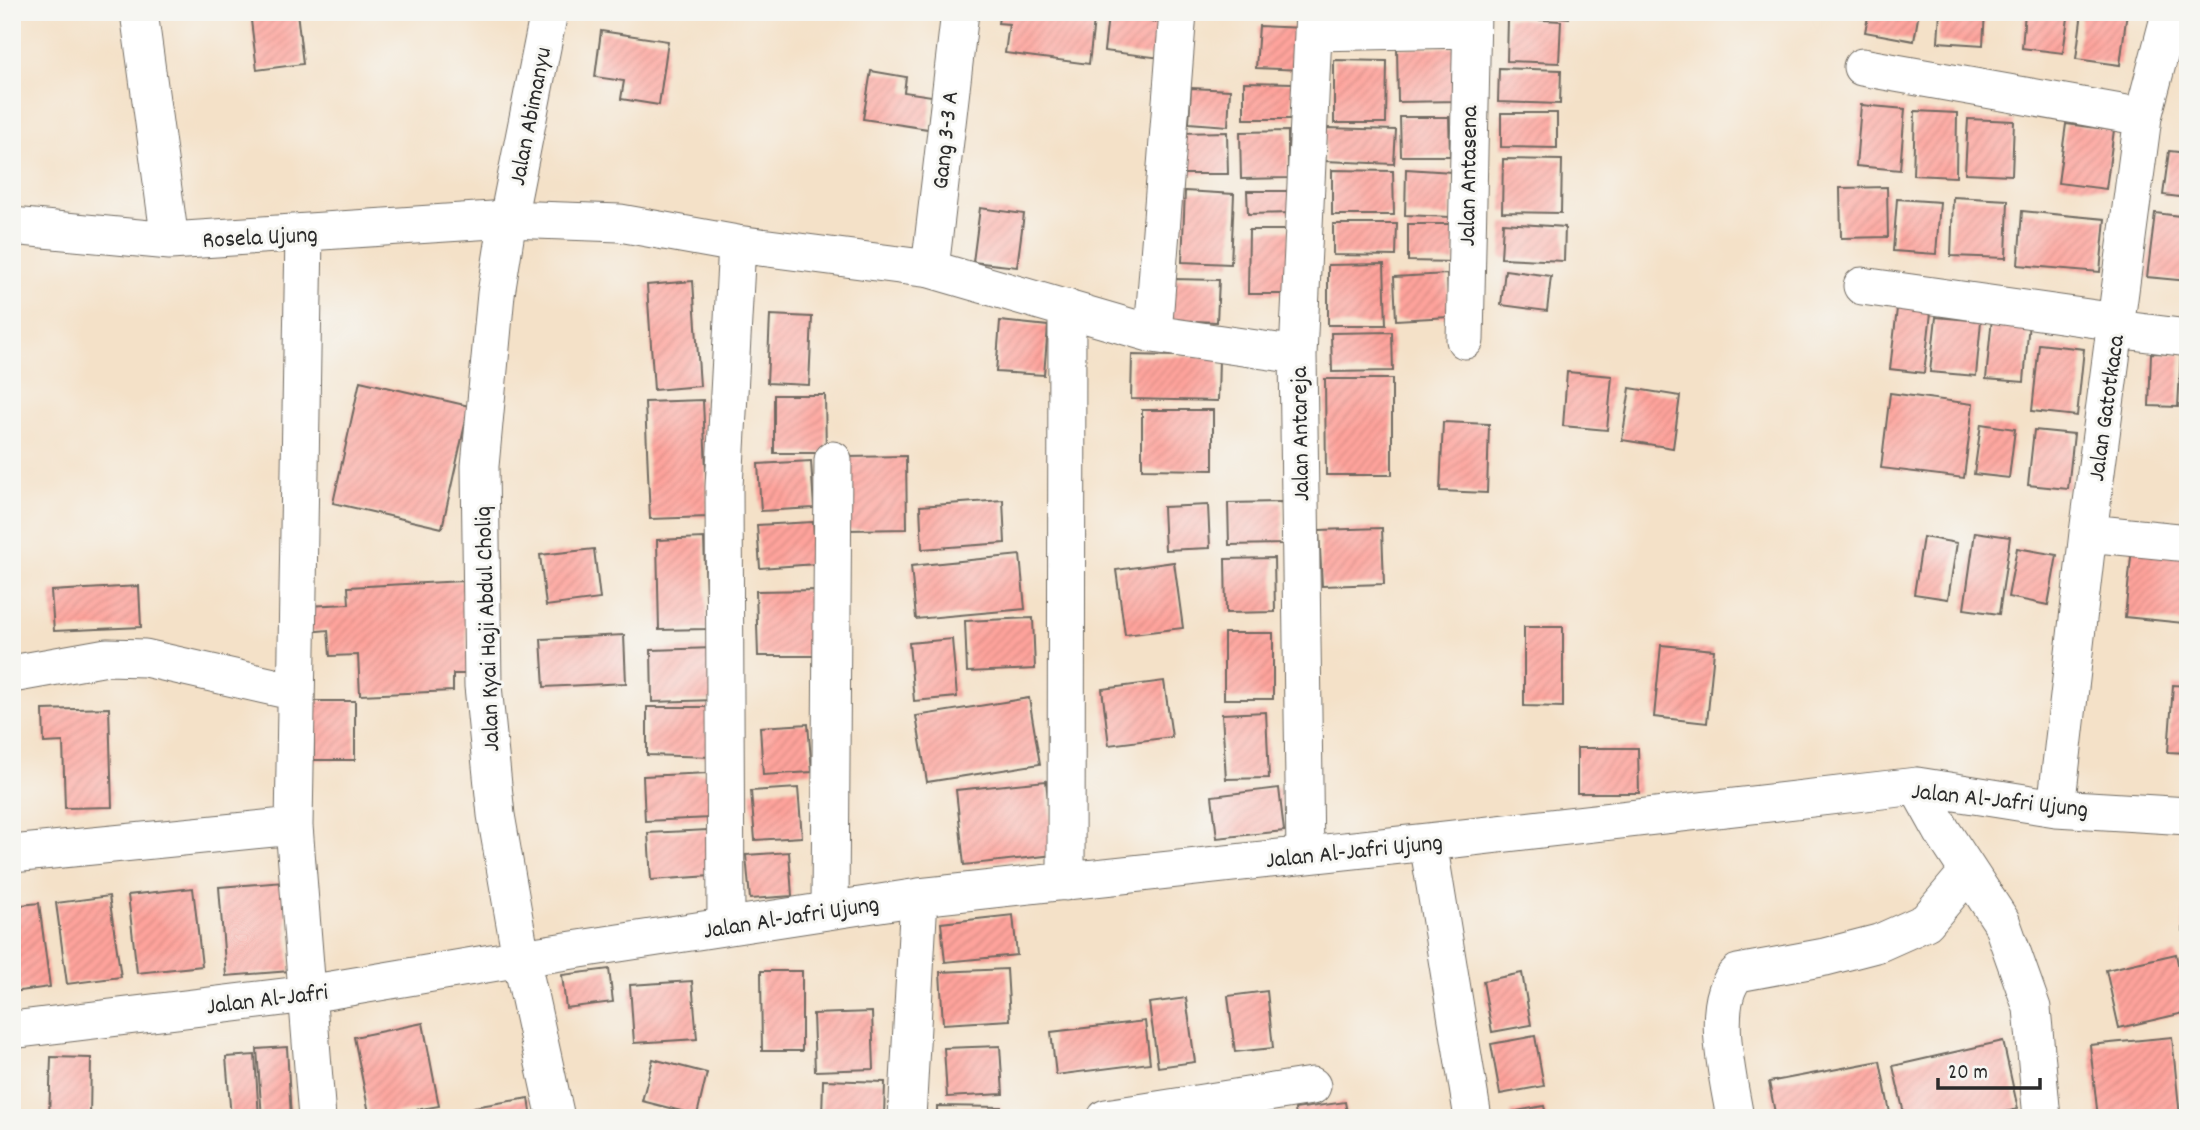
<svg xmlns="http://www.w3.org/2000/svg" width="2200" height="1130" font-family="Dekko,sans-serif">
<defs>
<pattern id="building-hatch" width="6" height="6" patternUnits="userSpaceOnUse" patternTransform="scale(1.75)"><rect width="6" height="6" fill="#fea39b"/><path d="M-1 1l2-2M0 6l6-6M5 7l2-2" fill="none" stroke="#da8c86"/></pattern>
</defs>
<rect width="100%" height="100%" fill="#f6f6f2"/>
<filter id="ink" filterUnits="userSpaceOnUse"><feTurbulence type="fractalNoise" baseFrequency=".0143" numOctaves="2"/><feDisplacementMap in="SourceGraphic" scale="14" xChannelSelector="R" yChannelSelector="G"/><feConvolveMatrix kernelMatrix="1 2 1 2 8 2 1 2 1" color-interpolation-filters="sRGB"/></filter>
<filter id="wash" filterUnits="userSpaceOnUse"><feTurbulence type="fractalNoise" baseFrequency=".00686" numOctaves="4" result="noise"/><feDisplacementMap in="SourceGraphic" scale="28" xChannelSelector="R" yChannelSelector="G"/><feGaussianBlur stdDeviation="1.57" result="paint"/><feColorMatrix in="noise" values="0 0 0 0 0 0 0 0 0 0 0 0 0 0 0 0 0 1.4 0 .05"/><feComposite in="paint" operator="in"/></filter>
<g filter="url(#wash)">
<rect width="100%" height="100%" fill="#f4e1c8"/>
<g id="blocks">
<path fill="url(#building-hatch)" d="M 250,12 L 297,12 L 303,64 L 257,70 Z
M 1000,12 L 1095,12 L 1089,64 L 1005,53 L 1009,24 L 998,23 Z
M 1259,12 L 1307,12 L 1306,19 L 1259,16 Z
M 1521,12 L 1569,12 L 1569,18 L 1521,14 Z
M 1869,12 L 1919,12 L 1914,41 L 1865,32 Z
M 1940,12 L 1985,12 L 1983,45 L 1938,42 Z
M 2025,12 L 2068,18 L 2063,53 L 2022,48 Z
M 2082,12 L 2127,12 L 2120,65 L 2076,59 Z
M 1108,16 L 1166,23 L 1161,58 L 1104,51 Z
M 1508,18 L 1561,21 L 1559,63 L 1507,61 Z
M 1259,26 L 1305,28 L 1302,70 L 1256,68 Z
M 601,31 L 668,41 L 659,105 L 621,99 L 624,81 L 595,77 Z
M 1456,47 L 1457,101 L 1398,102 L 1397,48 Z
M 1334,60 L 1387,61 L 1386,123 L 1334,123 Z
M 1499,68 L 1561,70 L 1560,104 L 1498,102 Z
M 871,71 L 906,77 L 904,92 L 932,96 L 928,129 L 863,119 Z
M 1244,82 L 1293,83 L 1292,119 L 1244,119 Z
M 1191,88 L 1230,90 L 1228,126 L 1189,123 Z
M 1861,105 L 1905,109 L 1900,170 L 1856,166 Z
M 1915,111 L 1957,113 L 1956,177 L 1913,175 Z
M 1501,113 L 1557,113 L 1557,148 L 1501,147 Z
M 1400,117 L 1449,117 L 1450,156 L 1401,156 Z
M 1968,119 L 2014,121 L 2012,175 L 1965,173 Z
M 2066,124 L 2114,130 L 2106,189 L 2058,183 Z
M 1326,128 L 1396,130 L 1394,164 L 1325,161 Z
M 1288,131 L 1288,178 L 1241,179 L 1240,132 Z
M 1227,132 L 1228,174 L 1181,174 L 1180,133 Z
M 2169,151 L 2188,153 L 2188,198 L 2163,195 Z
M 1503,159 L 1562,160 L 1561,213 L 1502,212 Z
M 1406,169 L 1452,172 L 1450,217 L 1405,215 Z
M 1332,170 L 1393,171 L 1394,215 L 1332,215 Z
M 1887,187 L 1888,237 L 1841,238 L 1840,188 Z
M 1185,191 L 1234,194 L 1231,264 L 1182,262 Z
M 1247,191 L 1291,191 L 1291,213 L 1248,214 Z
M 1953,197 L 2008,200 L 2006,258 L 1951,256 Z
M 1897,199 L 1940,202 L 1936,254 L 1893,251 Z
M 980,208 L 1024,214 L 1017,267 L 973,262 Z
M 2022,211 L 2105,219 L 2100,272 L 2018,265 Z
M 2155,213 L 2188,217 L 2188,281 L 2147,277 Z
M 1503,223 L 1565,227 L 1564,261 L 1501,258 Z
M 1333,224 L 1397,224 L 1396,256 L 1333,255 Z
M 1408,224 L 1455,224 L 1455,262 L 1408,261 Z
M 1249,230 L 1289,230 L 1289,294 L 1248,294 Z
M 1384,264 L 1386,325 L 1328,325 L 1328,265 Z
M 1505,270 L 1551,276 L 1547,311 L 1501,305 Z
M 1447,274 L 1449,317 L 1396,320 L 1394,277 Z
M 1172,279 L 1219,280 L 1217,322 L 1170,320 Z
M 693,281 L 700,386 L 654,390 L 647,285 Z
M 1898,300 L 1932,304 L 1924,373 L 1890,369 Z
M 770,315 L 812,317 L 809,385 L 767,383 Z
M 1936,317 L 1981,321 L 1976,376 L 1930,372 Z
M 1992,317 L 2029,321 L 2024,382 L 1986,379 Z
M 1000,321 L 1048,326 L 1044,375 L 996,372 Z
M 1392,332 L 1393,371 L 1332,372 L 1331,333 Z
M 2039,344 L 2084,349 L 2077,416 L 2032,411 Z
M 2151,353 L 2181,354 L 2178,407 L 2149,406 Z
M 1132,355 L 1219,357 L 1218,401 L 1131,399 Z
M 1567,372 L 1612,376 L 1607,430 L 1563,426 Z
M 1325,379 L 1392,379 L 1392,475 L 1326,475 Z
M 360,381 L 469,406 L 442,528 L 333,503 Z
M 1630,388 L 1680,396 L 1673,448 L 1622,440 Z
M 1890,393 L 1973,404 L 1964,478 L 1881,468 Z
M 774,395 L 825,395 L 826,453 L 774,453 Z
M 703,400 L 708,517 L 650,519 L 645,402 Z
M 1142,410 L 1213,410 L 1213,470 L 1142,469 Z
M 1443,422 L 1489,424 L 1487,493 L 1440,491 Z
M 1981,424 L 2015,429 L 2009,478 L 1974,474 Z
M 2034,430 L 2074,434 L 2068,489 L 2028,485 Z
M 906,456 L 907,529 L 848,530 L 847,457 Z
M 811,461 L 814,508 L 761,511 L 758,464 Z
M 1003,500 L 1005,543 L 922,549 L 920,506 Z
M 1282,502 L 1283,544 L 1229,545 L 1228,503 Z
M 1208,505 L 1210,548 L 1165,550 L 1163,507 Z
M 813,522 L 816,564 L 760,568 L 757,525 Z
M 1382,528 L 1384,584 L 1322,586 L 1319,530 Z
M 1975,532 L 2010,537 L 1999,614 L 1964,609 Z
M 1923,537 L 1957,543 L 1948,599 L 1914,594 Z
M 704,538 L 707,629 L 659,630 L 657,540 Z
M 2132,547 L 2188,552 L 2183,623 L 2125,617 Z
M 2017,548 L 2057,555 L 2048,605 L 2008,597 Z
M 594,549 L 600,599 L 546,606 L 540,555 Z
M 1020,555 L 1025,609 L 916,619 L 911,566 Z
M 1274,558 L 1275,612 L 1226,613 L 1225,559 Z
M 1174,562 L 1183,628 L 1125,635 L 1116,570 Z
M 463,581 L 469,674 L 453,674 L 453,691 L 360,695 L 358,655 L 330,656 L 328,630 L 308,632 L 306,606 L 349,604 L 348,587 Z
M 139,586 L 141,627 L 54,631 L 51,591 Z
M 818,590 L 820,656 L 758,656 L 756,591 Z
M 1033,618 L 1035,669 L 967,672 L 965,621 Z
M 1524,627 L 1563,627 L 1563,707 L 1524,706 Z
M 1224,633 L 1273,633 L 1273,699 L 1224,699 Z
M 624,635 L 626,683 L 544,687 L 541,639 Z
M 952,639 L 957,697 L 914,701 L 909,643 Z
M 1661,645 L 1714,650 L 1707,723 L 1654,717 Z
M 714,648 L 716,700 L 652,702 L 651,650 Z
M 1164,681 L 1172,737 L 1109,745 L 1102,689 Z
M 2173,685 L 2188,686 L 2188,753 L 2168,752 Z
M 1029,698 L 1040,764 L 927,782 L 916,716 Z
M 314,701 L 355,701 L 355,760 L 314,760 Z
M 647,707 L 713,707 L 713,757 L 647,755 Z
M 109,708 L 112,807 L 65,808 L 63,742 L 44,743 L 43,710 Z
M 1266,712 L 1269,778 L 1226,779 L 1222,714 Z
M 808,724 L 812,772 L 763,775 L 760,727 Z
M 1577,748 L 1638,748 L 1639,793 L 1577,793 Z
M 709,773 L 711,818 L 645,821 L 643,776 Z
M 1046,781 L 1054,855 L 964,865 L 956,790 Z
M 798,788 L 802,837 L 755,840 L 751,791 Z
M 1279,788 L 1284,831 L 1217,838 L 1212,796 Z
M 708,830 L 711,876 L 651,880 L 648,833 Z
M 789,852 L 792,896 L 750,899 L 746,855 Z
M 2186,854 L 2188,854 L 2188,932 L 2183,931 Z
M 284,882 L 290,971 L 226,976 L 219,887 Z
M 193,888 L 202,966 L 137,973 L 128,895 Z
M 109,896 L 121,977 L 67,984 L 56,903 Z
M 39,903 L 50,987 L 12,992 L 12,906 Z
M 1013,915 L 1017,955 L 945,962 L 941,923 Z
M 2176,954 L 2188,1012 L 2119,1028 L 2106,970 Z
M 609,969 L 613,1002 L 566,1008 L 562,975 Z
M 1007,969 L 1010,1020 L 943,1024 L 940,972 Z
M 761,971 L 802,971 L 802,1051 L 762,1051 Z
M 1522,973 L 1531,1025 L 1492,1032 L 1483,981 Z
M 692,981 L 697,1039 L 634,1043 L 630,985 Z
M 1267,991 L 1273,1048 L 1235,1052 L 1228,996 Z
M 1186,998 L 1195,1062 L 1158,1067 L 1149,1003 Z
M 872,1012 L 874,1069 L 815,1071 L 813,1014 Z
M 1145,1021 L 1150,1063 L 1056,1075 L 1051,1032 Z
M 423,1023 L 439,1106 L 370,1118 L 354,1037 Z
M 1535,1036 L 1544,1086 L 1500,1094 L 1491,1044 Z
M 2172,1037 L 2180,1117 L 2098,1118 L 2090,1045 Z
M 2003,1041 L 2018,1109 L 1980,1118 L 1905,1118 L 1893,1066 Z
M 1000,1046 L 1003,1094 L 947,1097 L 944,1048 Z
M 287,1047 L 291,1118 L 262,1118 L 257,1049 Z
M 255,1055 L 259,1118 L 231,1118 L 226,1057 Z
M 51,1057 L 91,1058 L 90,1118 L 49,1118 Z
M 653,1059 L 707,1073 L 697,1115 L 642,1101 Z
M 1880,1061 L 1891,1118 L 1776,1118 L 1769,1082 Z
M 823,1080 L 885,1082 L 884,1118 L 822,1118 Z
M 12,1091 L 17,1091 L 16,1118 L 12,1118 Z
M 529,1098 L 532,1118 L 475,1118 L 473,1107 Z
M 1345,1102 L 1348,1118 L 1296,1118 L 1295,1109 Z
M 937,1106 L 1001,1107 L 1001,1118 L 937,1118 Z
M 1544,1106 L 1547,1118 L 1512,1118 L 1511,1112 Z
M 459,1110 L 461,1118 L 424,1118 L 424,1116 Z"/>
</g>
</g>
<g filter="url(#ink)">
<use href="#blocks" fill-opacity="0" stroke="#716b62" stroke-width="2"/>
<g fill="none" stroke-linecap="round" stroke-linejoin="round">
<defs>
<path id="minor" d="M 139,12 L 170,241
M 549,12 L 508,219 L 496,294 L 480,466 L 483,686 L 496,815 L 521,958 L 556,1118
M 1313,32 L 1470,29
M 1862,67 L 2143,117
M 12,226 L 170,241 L 508,219 L 620,223 L 737,244 L 930,269 L 1153,334 L 1298,355
M 304,234 L 294,826 L 317,1118
M 930,269 L 960,12
M 1862,286 L 2117,322
M 2116,329 L 2188,338
M 1153,334 L 1178,12
M 1465,340 L 1472,12
M 2088,533 L 2188,543
M 12,674 L 107,657 L 145,658 L 296,692
M 1917,786 L 1942,831 L 2001,921 L 2032,1008 L 2042,1118
M 2056,808 L 2088,533 L 2143,117 L 2169,18 L 2166,12
M 1428,842 L 1473,1118
M 12,854 L 294,826
M 1305,855 L 1298,355 L 1314,12
M 1066,882 L 1067,308
M 830,910 L 833,460
M 726,926 L 724,487 L 737,244
M 12,1030 L 308,994 L 521,958 L 919,897 L 1428,842 L 1917,786 L 2056,808 L 2188,816
M 907,1118 L 919,897
M 1106,1118 L 1312,1086
M 1735,1118 C 1729,1081 1708,1000 1738,973 L 1825,957 L 1879,943 L 1926,922 L 1968,872"/>
</defs>
<use href="#minor" stroke="#716b62" stroke-width="39"/>
<use href="#minor" stroke="#fff" stroke-width="37"/>
</g>
</g>
<g text-anchor="middle" stroke-width="6" stroke-linejoin="round" paint-order="stroke">
<g font-size="24" fill="#2b2b2b" stroke="#f6f6f2">
<text transform="translate(529 116) rotate(-79)" y="8">Jalan Abimanyu</text>
<text transform="translate(944 140) rotate(-84)" y="8">Gang 3-3 A</text>
<text transform="translate(1467 176) rotate(-89)" y="8">Jalan Antasena</text>
<text transform="translate(260 236) rotate(-3)" y="8">Rosela Ujung</text>
<text transform="translate(2105 408) rotate(-82)" y="8">Jalan Gatotkaca</text>
<text transform="translate(1299 434) rotate(-91)" y="8">Jalan Antareja</text>
<text transform="translate(486 629) rotate(-92)" y="8">Jalan Kyai Haji Abdul Choliq</text>
<text transform="translate(2000 799) rotate(6)" y="8">Jalan Al-Jafri Ujung</text>
<text transform="translate(1354 850) rotate(-6)" y="8">Jalan Al-Jafri Ujung</text>
<text transform="translate(791 916) rotate(-9)" y="8">Jalan Al-Jafri Ujung</text>
<text transform="translate(267 998) rotate(-7)" y="8">Jalan Al-Jafri</text>
</g>
</g>
<rect width="2200" height="1130" fill="none" stroke="#f6f6f2" stroke-width="42"/>
<path d="M1938 1078v10h102v-10" fill="none" stroke="#2b2b2b" stroke-width="3.5"/>
<text x="1948" y="1078" font-size="21" fill="#2b2b2b" stroke="#f6f6f2" stroke-width="5" paint-order="stroke">20 m</text>
</svg>
